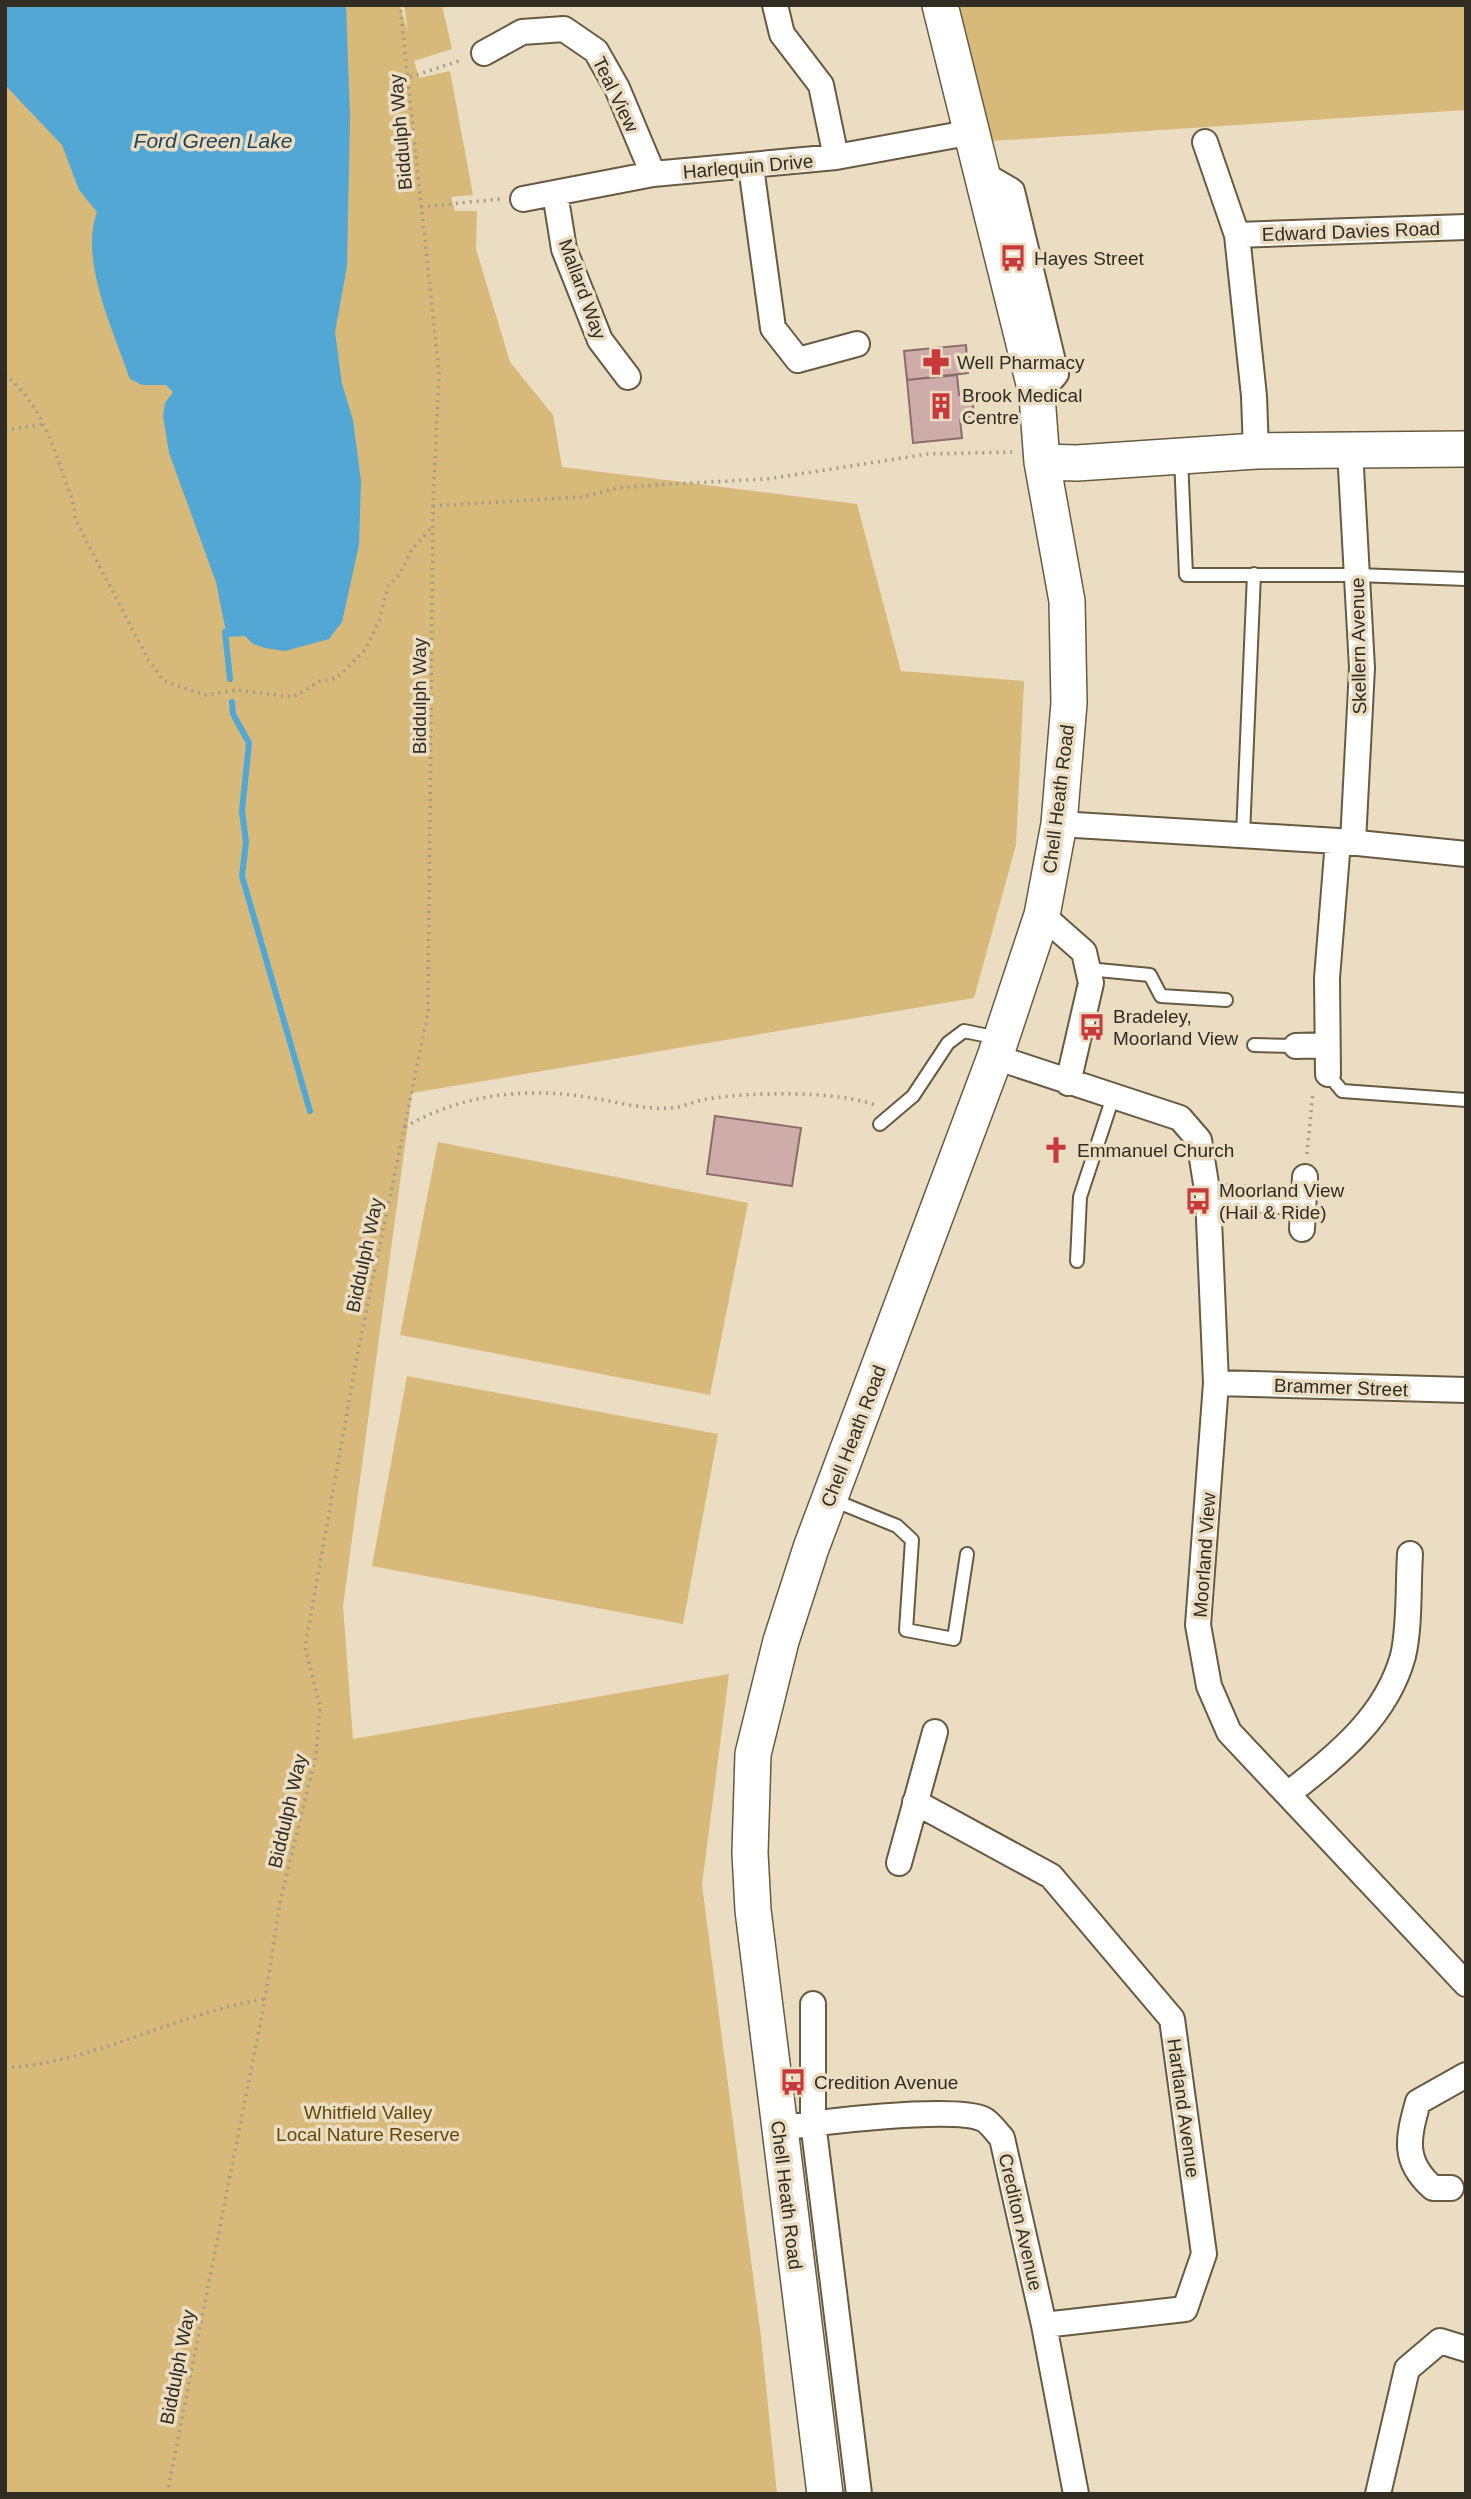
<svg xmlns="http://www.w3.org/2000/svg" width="1471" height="2499" font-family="Helvetica,sans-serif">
<rect width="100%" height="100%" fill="#ebddc1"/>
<path fill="#d7b979" d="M 5,5 L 400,5 L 408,33 L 404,5 L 442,5 L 452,49 L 414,61 L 419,78 L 450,71 L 473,195 L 451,197 L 455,211 L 477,211 L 476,249 L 510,362 L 553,415 L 562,467 L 857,504 L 901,671 L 1024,681 L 1016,845 L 974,998 L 412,1093 L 343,1606 L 353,1739 L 729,1674 L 702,1885 L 761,2337 L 777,2494 L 5,2494 Z
M 950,5 L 1466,5 L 1466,110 L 976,142 Z
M 438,1142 L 748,1203 L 710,1395 L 400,1335 Z
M 407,1376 L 718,1434 L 683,1624 L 372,1566 Z"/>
<path fill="#52a7d5" d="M 5,5 L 346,5 L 350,116 L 347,266 L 335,332 L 342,384 L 353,420 L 361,481 L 359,545 L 342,622 L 329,639 L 285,651 L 265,648 L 253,644 L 245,636 L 227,637 L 216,582 L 169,453 L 163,416 L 165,403 L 173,392 L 166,385 L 142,385 L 130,379 C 114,332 79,260 97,212 L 79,190 L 62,145 L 5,85 Z"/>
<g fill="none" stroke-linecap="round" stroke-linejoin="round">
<path stroke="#52a7d5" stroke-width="6" d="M 225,632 L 230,679
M 232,702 L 233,714 L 249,743 L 242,811 L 246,842 L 242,876 L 310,1111"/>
</g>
<path fill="#ceaca9" stroke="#8c6c6a" stroke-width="2" d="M 966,345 L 968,373 L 907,380 L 904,351 Z
M 957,375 L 959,395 L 972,394 L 974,416 L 960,418 L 962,438 L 913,443 L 907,380 Z
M 715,1116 L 801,1128 L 792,1186 L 707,1174 Z"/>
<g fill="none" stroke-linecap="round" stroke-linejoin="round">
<defs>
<path id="lane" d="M 1181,458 L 1186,575 L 1357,575 L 1466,579
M 1243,835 L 1254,574
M 1088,969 L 1150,975 L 1161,996 L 1226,1000
M 1254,1045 L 1296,1046
M 1328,1074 L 1342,1091 L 1466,1100
M 880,1124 L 913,1096 L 948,1043 L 964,1031 L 998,1038
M 1077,1261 L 1080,1197 L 1113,1097
M 833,1500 L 897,1526 L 912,1540 L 906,1630 L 954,1639 L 967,1554"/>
<path id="street" d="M 775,5 L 782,34 L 821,85 L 836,157
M 484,53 L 522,32 L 564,29 L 596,51 L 617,88 L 653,174
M 1205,142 L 1237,235
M 751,167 L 773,328 L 798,360 L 857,344
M 983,174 L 1012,191 L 1056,374 L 1037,396
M 555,193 L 564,249 L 600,340 L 628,377
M 523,199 L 653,174 L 836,157 L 973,132
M 1350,450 L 1362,668 L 1353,842
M 1256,451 L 1254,396 L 1237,235 L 1466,227
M 1059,824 L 1338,841 L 1466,854
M 1042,915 L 1084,952 L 1091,983 L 1068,1083
M 1296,1046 L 1327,1045
M 995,1057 L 1180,1118 L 1199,1140 L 1208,1196 L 1216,1383 L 1198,1625 L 1209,1686 L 1229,1732 L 1466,1984
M 1328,1074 L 1327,978 L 1338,841
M 1208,1196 L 1303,1203
M 1302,1229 L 1305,1177
M 1216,1383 L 1466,1390
M 1288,1794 C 1336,1756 1386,1718 1403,1656 C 1410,1627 1408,1585 1410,1554
M 915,1802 L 1051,1876 L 1172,2019 L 1204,2254 L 1185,2309 L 1044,2325
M 899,1863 L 935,1732
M 813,2004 L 813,2122 L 859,2494
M 778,2129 C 813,2122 953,2106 983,2119 C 990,2122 996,2132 1002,2138 L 1044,2325 L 1076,2494
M 1451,2188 L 1433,2188 C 1402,2161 1408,2138 1418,2102 L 1466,2075
M 1378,2494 L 1407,2369 L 1440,2341 L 1466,2349"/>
<path id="secondary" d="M 1042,462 L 1077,463 L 1256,451 L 1466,449
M 825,2494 L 753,1910 L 750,1853 L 753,1754 L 781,1641 L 811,1548 L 995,1057 L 1042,915 L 1059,824 L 1069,703 L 1067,601 L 1042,462 L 1037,396 L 940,5"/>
</defs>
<use href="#lane" stroke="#665a42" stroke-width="16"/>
<use href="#street" stroke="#665a42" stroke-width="28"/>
<use href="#secondary" stroke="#665a42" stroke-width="38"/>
<path stroke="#a69b86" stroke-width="3.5" stroke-dasharray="2 5" stroke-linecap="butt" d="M 410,77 L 462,60
M 421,207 L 500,199
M 5,374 C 40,406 49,434 64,477 C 69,493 75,502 75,519 L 149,661 L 164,681 L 205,695 L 237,690 L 293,697 L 320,681 L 337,678 L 365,650 L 379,621 L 388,586 L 400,574 L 412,549 L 433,526
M 5,430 L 45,424
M 433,506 L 583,497 L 617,488 L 654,485 L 767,479 L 928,454 L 1012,452
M 405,1127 C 459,1095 525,1087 586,1097 C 613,1101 644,1110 671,1108 C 683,1107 695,1101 707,1099 C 748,1092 840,1090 877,1106
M 1307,1154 L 1313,1092
M 5,2068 C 97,2062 176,2013 265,1999
M 167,2494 L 265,1999 L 280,1902 L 316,1755 L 320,1706 L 305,1647 L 358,1351 L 428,1013 L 433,506 L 439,372 L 400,5"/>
<use href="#lane" stroke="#fff" stroke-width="12"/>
<use href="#street" stroke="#fff" stroke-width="24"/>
<use href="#secondary" stroke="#fff" stroke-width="35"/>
</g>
<defs>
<symbol id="bus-bare" viewBox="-9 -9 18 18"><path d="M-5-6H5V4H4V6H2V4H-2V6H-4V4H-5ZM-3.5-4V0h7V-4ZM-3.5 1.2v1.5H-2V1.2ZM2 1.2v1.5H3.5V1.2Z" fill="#c8393b" stroke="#ebddc1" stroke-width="2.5" paint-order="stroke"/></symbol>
<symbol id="pharmacy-bare" viewBox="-9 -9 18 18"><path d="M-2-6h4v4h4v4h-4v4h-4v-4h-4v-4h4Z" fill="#c8393b" stroke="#ebddc1" stroke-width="2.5" paint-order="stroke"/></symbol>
<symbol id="building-bare" viewBox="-9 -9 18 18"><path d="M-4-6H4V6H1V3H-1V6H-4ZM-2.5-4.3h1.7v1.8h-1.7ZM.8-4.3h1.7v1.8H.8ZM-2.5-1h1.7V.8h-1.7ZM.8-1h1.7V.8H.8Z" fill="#c8393b" stroke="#ebddc1" stroke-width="2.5" paint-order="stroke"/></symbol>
<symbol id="church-bare" viewBox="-9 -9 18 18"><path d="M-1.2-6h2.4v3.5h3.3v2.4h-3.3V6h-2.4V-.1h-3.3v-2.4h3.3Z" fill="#c8393b" stroke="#ebddc1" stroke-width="2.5" paint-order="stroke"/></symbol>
</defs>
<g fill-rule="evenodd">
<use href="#bus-bare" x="994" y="239" width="38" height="38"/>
<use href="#pharmacy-bare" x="917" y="343" width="38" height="38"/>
<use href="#building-bare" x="922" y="387" width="38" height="38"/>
<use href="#bus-bare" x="1073" y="1008" width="38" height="38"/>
<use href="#church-bare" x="1037" y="1131" width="38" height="38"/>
<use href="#bus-bare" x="1179" y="1182" width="38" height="38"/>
<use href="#bus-bare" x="774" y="2063" width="38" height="38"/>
</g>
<g text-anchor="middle" stroke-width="7" stroke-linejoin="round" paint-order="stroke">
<g font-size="19" fill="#322d22" stroke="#ebddc1">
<text transform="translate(616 94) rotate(64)" y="7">Teal View</text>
<text transform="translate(400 132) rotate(-95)" y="7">Biddulph Way</text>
<text transform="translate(748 166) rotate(-5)" y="7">Harlequin Drive</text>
<text transform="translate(1351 231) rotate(-2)" y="7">Edward Davies Road</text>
<text transform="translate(583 289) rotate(70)" y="7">Mallard Way</text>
<text transform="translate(1358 646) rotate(-91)" y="7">Skellern Avenue</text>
<text transform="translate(419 696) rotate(-90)" y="7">Biddulph Way</text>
<text transform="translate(1058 799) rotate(-83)" y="7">Chell Heath Road</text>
<text transform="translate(364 1255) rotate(-78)" y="7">Biddulph Way</text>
<text transform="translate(1341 1387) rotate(2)" y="7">Brammer Street</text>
<text transform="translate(853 1436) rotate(-69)" y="7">Chell Heath Road</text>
<text transform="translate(1204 1555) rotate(-86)" y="7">Moorland View</text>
<text transform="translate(287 1811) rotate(-77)" y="7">Biddulph Way</text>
<text transform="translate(1184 2108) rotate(82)" y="7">Hartland Avenue</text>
<text transform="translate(787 2195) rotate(83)" y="7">Chell Heath Road</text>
<text transform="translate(1021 2222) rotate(77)" y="7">Crediton Avenue</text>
<text transform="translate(177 2367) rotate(-79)" y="7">Biddulph Way</text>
</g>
<g font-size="19" fill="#322d22" stroke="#ebddc1" text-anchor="start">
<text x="1034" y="265">Hayes Street</text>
<text x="957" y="369">Well Pharmacy</text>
<text x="962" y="402">Brook Medical<tspan x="962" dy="22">Centre</tspan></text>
<text x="1113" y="1023">Bradeley,<tspan x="1113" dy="22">Moorland View</tspan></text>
<text x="1077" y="1157">Emmanuel Church</text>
<text x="1219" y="1197">Moorland View<tspan x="1219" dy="22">(Hail &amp; Ride)</tspan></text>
<text x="814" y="2089">Credition Avenue</text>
</g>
<g font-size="19" fill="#634a0b" stroke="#ebddc1">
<text x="368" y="2119">Whitfield Valley<tspan x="368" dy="22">Local Nature Reserve</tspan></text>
</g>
<g font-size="21" font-style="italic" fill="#21465a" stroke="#ebddc1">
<text x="213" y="148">Ford Green Lake</text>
</g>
</g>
<rect width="1471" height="2499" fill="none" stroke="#322d22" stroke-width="14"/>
</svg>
